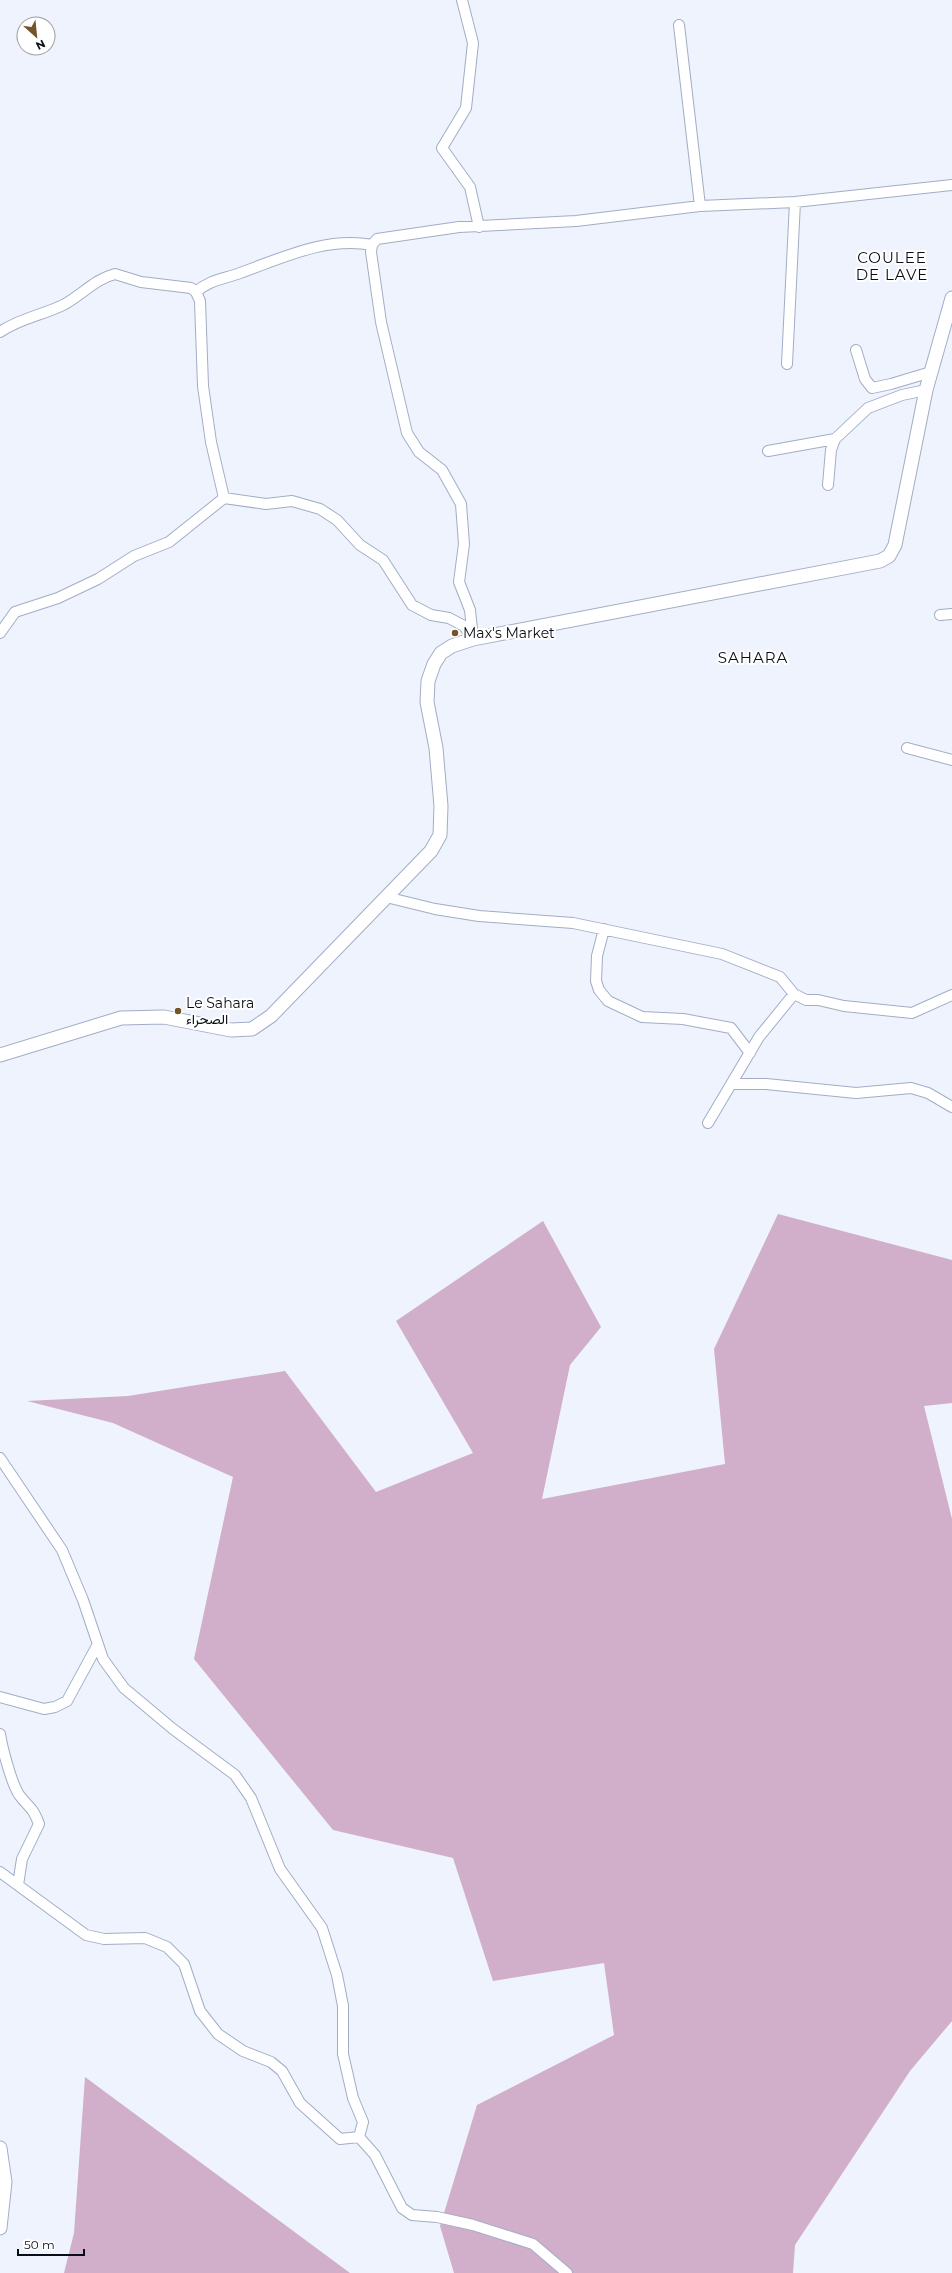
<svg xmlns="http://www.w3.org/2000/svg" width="952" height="2273" font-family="Montserrat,Vazirmatn,sans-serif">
<rect width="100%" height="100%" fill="#eef3fd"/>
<path fill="#d1aec9" d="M 778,1214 L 952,1260 L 952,1403 L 924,1406 L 952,1519 L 952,2021 L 910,2071 L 795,2245 L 793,2273 L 454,2273 L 440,2226 L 477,2105 L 614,2035 L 604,1963 L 493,1981 L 453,1858 L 333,1830 L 194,1659 L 233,1477 L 113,1423 L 27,1401 L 128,1396 L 285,1371 L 376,1492 L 473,1453 L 396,1321 L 543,1221 L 601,1327 L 570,1365 L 542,1499 L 725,1464 L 714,1349 Z
M 85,2077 L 350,2273 L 64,2273 L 74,2233 Z"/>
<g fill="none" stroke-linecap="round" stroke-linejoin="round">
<defs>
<path id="minor" d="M 462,0 L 473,43 L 466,108 L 442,148 L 470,187 L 479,227
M 679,25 L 700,206
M 196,292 C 209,280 224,279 240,273 C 282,258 327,236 372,245
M 0,332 C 20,318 44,315 65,304 C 83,294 95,279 115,274 L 141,282 L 191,288 L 196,292 L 200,301 L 203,386 L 211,442 L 224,498
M 856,350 L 865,379 L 872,388 L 891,384 L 931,372
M 787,364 L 795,202
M 768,451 L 835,439
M 828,485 L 831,450 L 835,439 L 868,408 L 902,395 L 926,390
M 940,615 L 952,614
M 0,633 L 15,612 L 58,598 L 98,579 L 134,556 L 169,542 L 224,498 L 266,504 L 292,501 L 320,509 L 337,520 L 360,545 L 383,560 L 412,605 L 431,615 L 449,618 L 464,626 L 472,637
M 473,639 L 470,610 L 459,582 L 464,544 L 461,504 L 442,470 L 419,452 L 407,433 L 381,322 L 371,252 L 372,245 L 377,239 L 459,227 L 576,221 L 700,206 L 795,202 L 952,185
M 907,748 L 952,760
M 386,897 L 435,909 L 479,916 L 573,923 L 722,954 L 780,977 L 794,994 L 806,1000 L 818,1000 L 844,1006 L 912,1013 L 952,995
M 604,929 L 597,956 L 596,981 L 599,990 L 608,1001 L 642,1017 L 683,1019 L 731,1028 L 750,1053
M 732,1084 L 766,1084 L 856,1093 L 911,1088 L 928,1093 L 952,1107
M 708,1123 L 759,1037 L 794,994
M 0,1458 L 62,1550 L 83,1600 L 103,1659 L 124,1688 L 173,1729 L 235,1775 L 251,1798 L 280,1869 L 322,1928 L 337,1975 L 343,2006 L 343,2054 L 353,2098 L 363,2122 L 359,2137
M 0,1697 L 44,1709 L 55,1707 L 67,1701 L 98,1644
M 0,1734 C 2,1747 12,1786 20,1796 C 30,1809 32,1806 39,1824 L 22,1859 L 18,1885
M 0,1872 L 86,1935 L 104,1939 L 145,1938 L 167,1947 L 184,1964 L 200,2011 L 218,2034 L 243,2051 L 271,2062 L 282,2071 L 300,2103 L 340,2139 L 359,2137
M 359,2137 L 375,2155 L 402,2208 L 412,2215 L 437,2217 L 473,2225 L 533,2244 L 567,2273"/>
<path id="major" d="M 0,1055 L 121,1018 L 164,1017 L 231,1030 L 252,1029 L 271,1016 L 431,851 L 440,835 L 441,806 L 436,748 L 427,702 L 428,681 L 434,664 L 441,653 L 452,646 L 473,639 L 880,561 L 889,556 L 895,545 L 926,390 L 952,298
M 0,2148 L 5,2182 L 0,2228"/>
</defs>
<use href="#minor" stroke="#a2adc5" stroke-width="12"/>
<use href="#major" stroke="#a2adc5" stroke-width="15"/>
<use href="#minor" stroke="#fff" stroke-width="10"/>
<use href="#major" stroke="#fff" stroke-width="13"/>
</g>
<g fill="#715428" stroke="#fff" stroke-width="1.5">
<circle cx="455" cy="633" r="4"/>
<circle cx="178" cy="1011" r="4"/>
</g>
<g text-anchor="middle" stroke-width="4" stroke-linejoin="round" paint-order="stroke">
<g font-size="14" fill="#090d15" stroke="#fff" text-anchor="start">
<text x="463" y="638">Max's Market</text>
<text x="186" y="1008">Le Sahara<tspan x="186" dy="16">الصحراء</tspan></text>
</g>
<g font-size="15" letter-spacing="1" fill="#090d15" stroke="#fff">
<text x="892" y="263">COULEE<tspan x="892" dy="17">DE LAVE</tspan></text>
<text x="753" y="663">SAHARA</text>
</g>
</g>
<g transform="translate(36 36) rotate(153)"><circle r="19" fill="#ffffff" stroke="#9d9ea1"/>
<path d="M0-3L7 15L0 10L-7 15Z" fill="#715428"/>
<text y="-6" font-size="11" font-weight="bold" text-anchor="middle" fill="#090d15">N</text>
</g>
<path d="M18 2249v6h66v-6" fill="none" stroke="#090d15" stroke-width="2"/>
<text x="24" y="2249" font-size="12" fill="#090d15" stroke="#ffffff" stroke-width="3" paint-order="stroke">50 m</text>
</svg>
